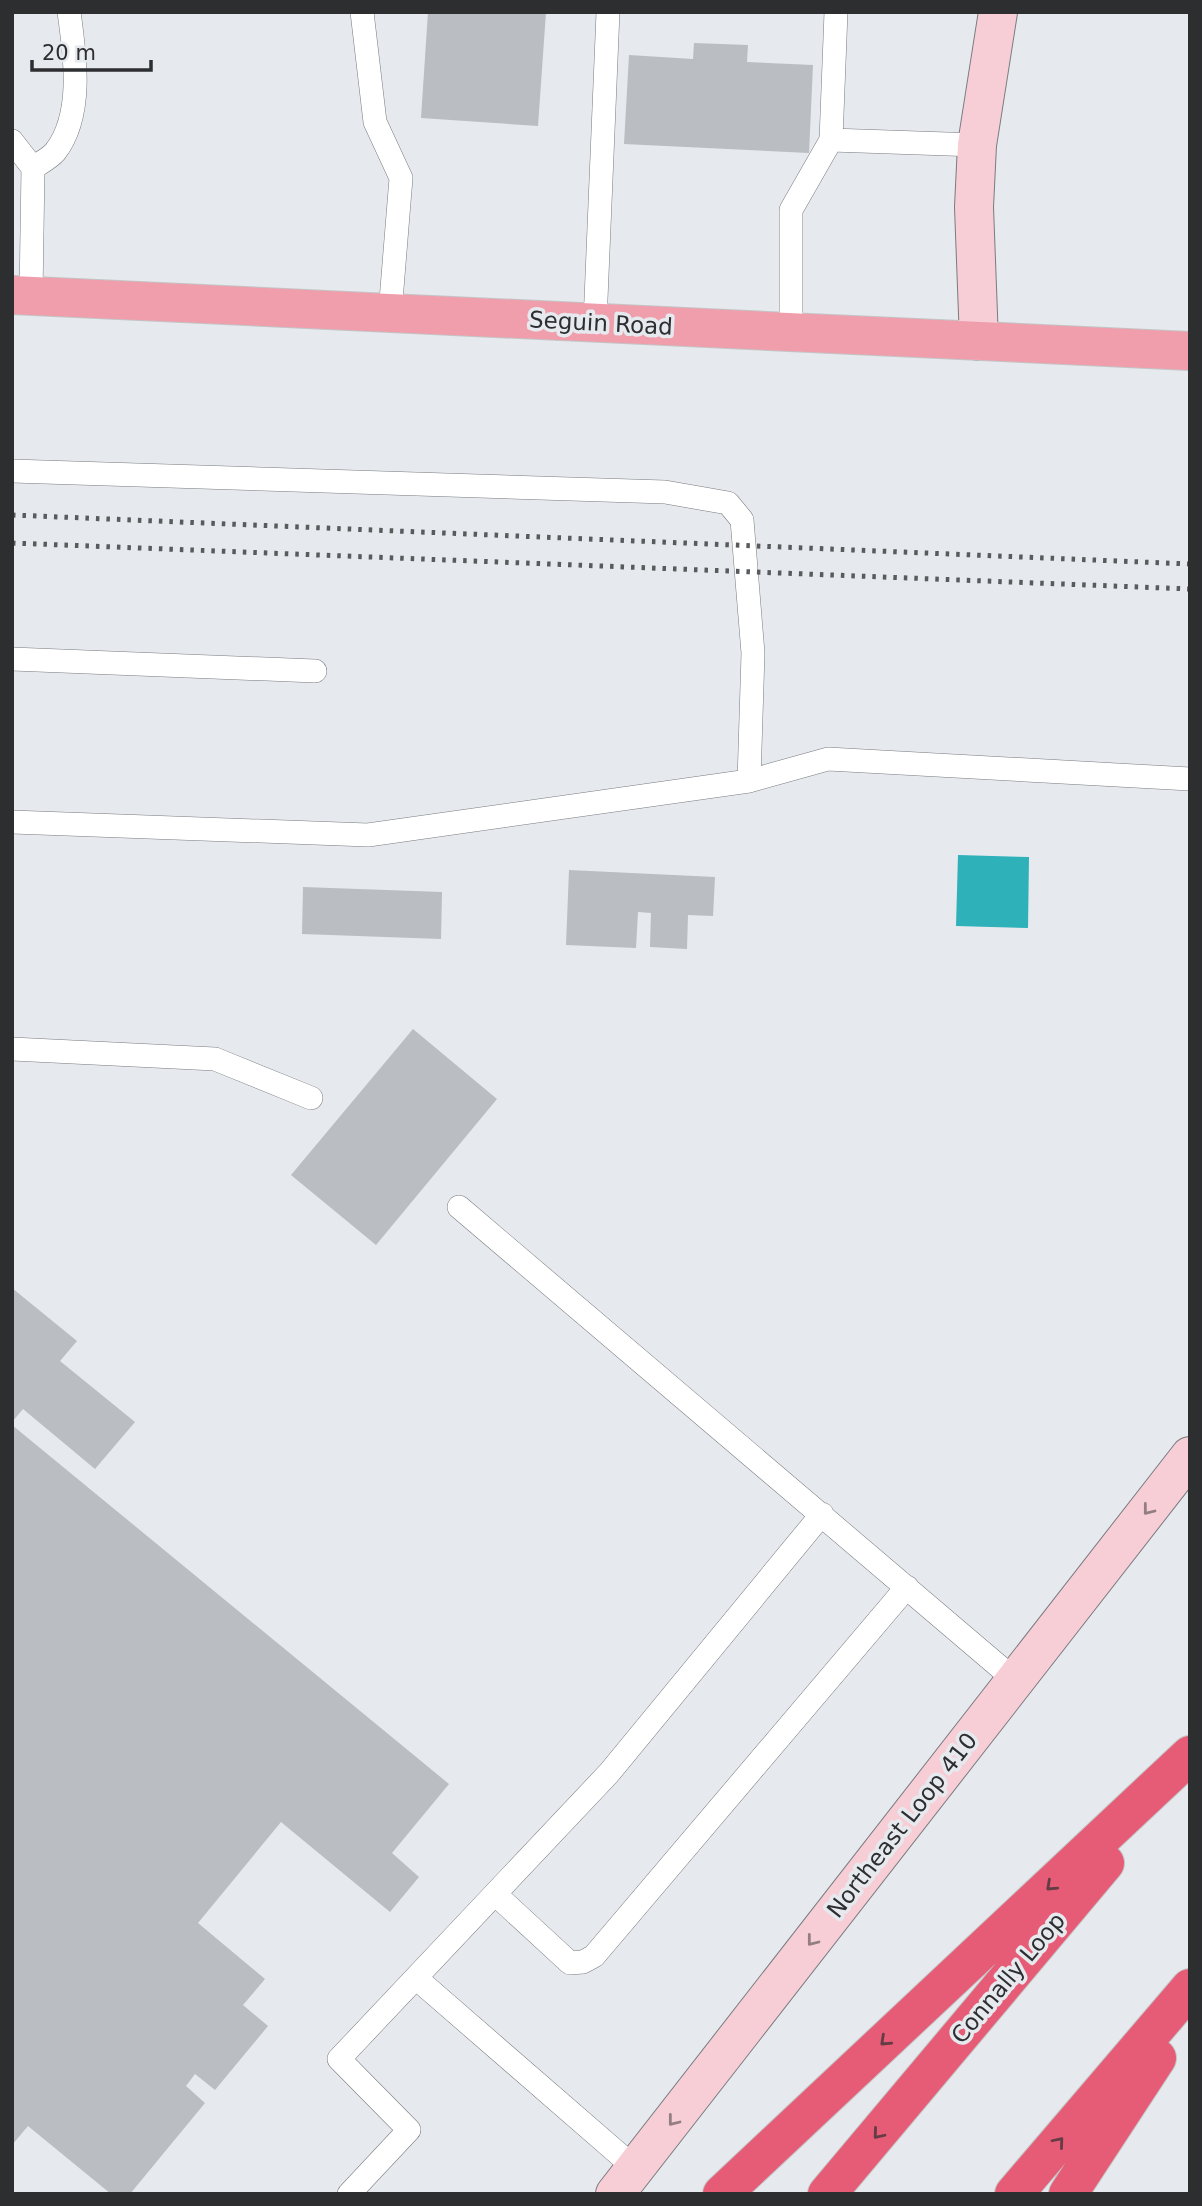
<svg xmlns="http://www.w3.org/2000/svg" width="1202" height="2206" font-family="'DejaVu Sans',sans-serif">
<rect width="100%" height="100%" fill="#e6e9ed"/>
<path fill="#2fb1ba" d="M 958,855 L 1029,857 L 1028,928 L 956,926 Z"/>
<path fill="#babdc1" d="M 428,12 L 546,12 L 538,126 L 421,118 Z
M 694,43 L 748,45 L 747,62 L 813,65 L 809,153 L 624,144 L 629,55 L 693,59 Z
M 569,870 L 715,877 L 713,916 L 688,915 L 687,949 L 650,947 L 651,913 L 638,912 L 636,948 L 566,945 Z
M 303,887 L 442,892 L 441,939 L 302,934 Z
M 413,1029 L 497,1099 L 376,1245 L 291,1175 Z
M 12,1288 L 77,1341 L 60,1361 L 135,1422 L 95,1469 L 23,1409 L 12,1422 Z
M 12,1425 L 449,1784 L 392,1853 L 419,1877 L 390,1912 L 281,1822 L 198,1923 L 265,1979 L 243,2005 L 268,2026 L 215,2090 L 195,2074 L 186,2086 L 205,2103 L 130,2194 L 111,2194 L 28,2126 L 12,2145 Z"/>
<g fill="none" stroke-linecap="round" stroke-linejoin="round">
<defs>
<path id="lane" d="M 362,12 L 375,122 L 401,178 L 390,313
M 831,140 L 836,12
M 12,141 L 33,168 L 31,296
M 33,168 C 40,163 50,158 55,152 C 84,115 75,55 69,12
M 595,323 L 608,12
M 791,332 L 791,210 L 831,140 L 977,145
M 12,471 L 665,492 L 728,503 L 742,520 L 753,653 L 749,781
M 12,659 L 315,671
M 12,822 L 368,835 L 749,781 L 828,759 L 1190,779
M 12,1049 L 215,1059 L 311,1098
M 459,1207 L 1015,1680
M 495,1894 L 570,1963 L 583,1962 L 594,1956 L 907,1587
M 416,1978 L 636,2169
M 349,2194 L 409,2130 L 339,2059 L 609,1773 L 822,1514"/>
<path id="secondary" d="M 979,341 L 974,207 L 977,145 L 998,12
M 615,2194 L 1190,1456"/>
<path id="primary" d="M 12,295 L 1190,351"/>
<path id="highway" d="M 722,2194 L 1190,1755
M 827,2194 L 1105,1863
M 1014,2194 L 1190,1988
M 1068,2194 L 1157,2058"/>
</defs>
<use href="#lane" stroke="#787b7f" stroke-width="24"/>
<use href="#secondary" stroke="#787b7f" stroke-width="40"/>
<use href="#primary" stroke="#c4c4c5" stroke-width="40"/>
<use href="#highway" stroke="#c4c4c5" stroke-width="40"/>
<use href="#lane" stroke="#fff" stroke-width="23"/>
<use href="#secondary" stroke="#f8ced6" stroke-width="38"/>
<use href="#primary" stroke="#f09dac" stroke-width="38"/>
<use href="#highway" stroke="#e65b75" stroke-width="38"/>
<path stroke="#585a5c" stroke-width="5" stroke-dasharray="3.5 7" stroke-linecap="butt" d="M 12,515 L 1190,564
M 12,543 L 1190,589"/>
</g>
<defs><path id="oneway-chevron" d="M-2-3.5L2.5 0L-2 3.5" fill="none" stroke-width="1.6" stroke-linecap="round" stroke-linejoin="round" transform="scale(1.75)"/></defs>
<g stroke="#927e83">
<use href="#oneway-chevron" transform="translate(1148 1510) rotate(128)"/>
<use href="#oneway-chevron" transform="translate(812 1941) rotate(128)"/>
<use href="#oneway-chevron" transform="translate(673 2121) rotate(128)"/>
</g>
<g stroke="#643c45">
<use href="#oneway-chevron" transform="translate(1051 1886) rotate(137)"/>
<use href="#oneway-chevron" transform="translate(885 2041) rotate(137)"/>
<use href="#oneway-chevron" transform="translate(878 2134) rotate(130)"/>
<use href="#oneway-chevron" transform="translate(1059 2142) rotate(-50)"/>
</g>
<g text-anchor="middle" stroke-width="7" stroke-linejoin="round" paint-order="stroke">
<g font-size="23" fill="#2d2e30" stroke="#e6e9ed">
<text transform="translate(601 323) rotate(3)" y="8">Seguin Road</text>
<text transform="translate(902 1825) rotate(-52)" y="8">Northeast Loop 410</text>
<text transform="translate(1008 1978) rotate(-50)" y="8">Connally Loop</text>
</g>
</g>
<rect width="1202" height="2206" fill="none" stroke="#2d2e30" stroke-width="28"/>
<path d="M32 60v10h119v-10" fill="none" stroke="#2d2e30" stroke-width="3.5"/>
<text x="42" y="60" font-size="21" fill="#2d2e30" stroke="#e6e9ed" stroke-width="5" paint-order="stroke">20 m</text>
</svg>
